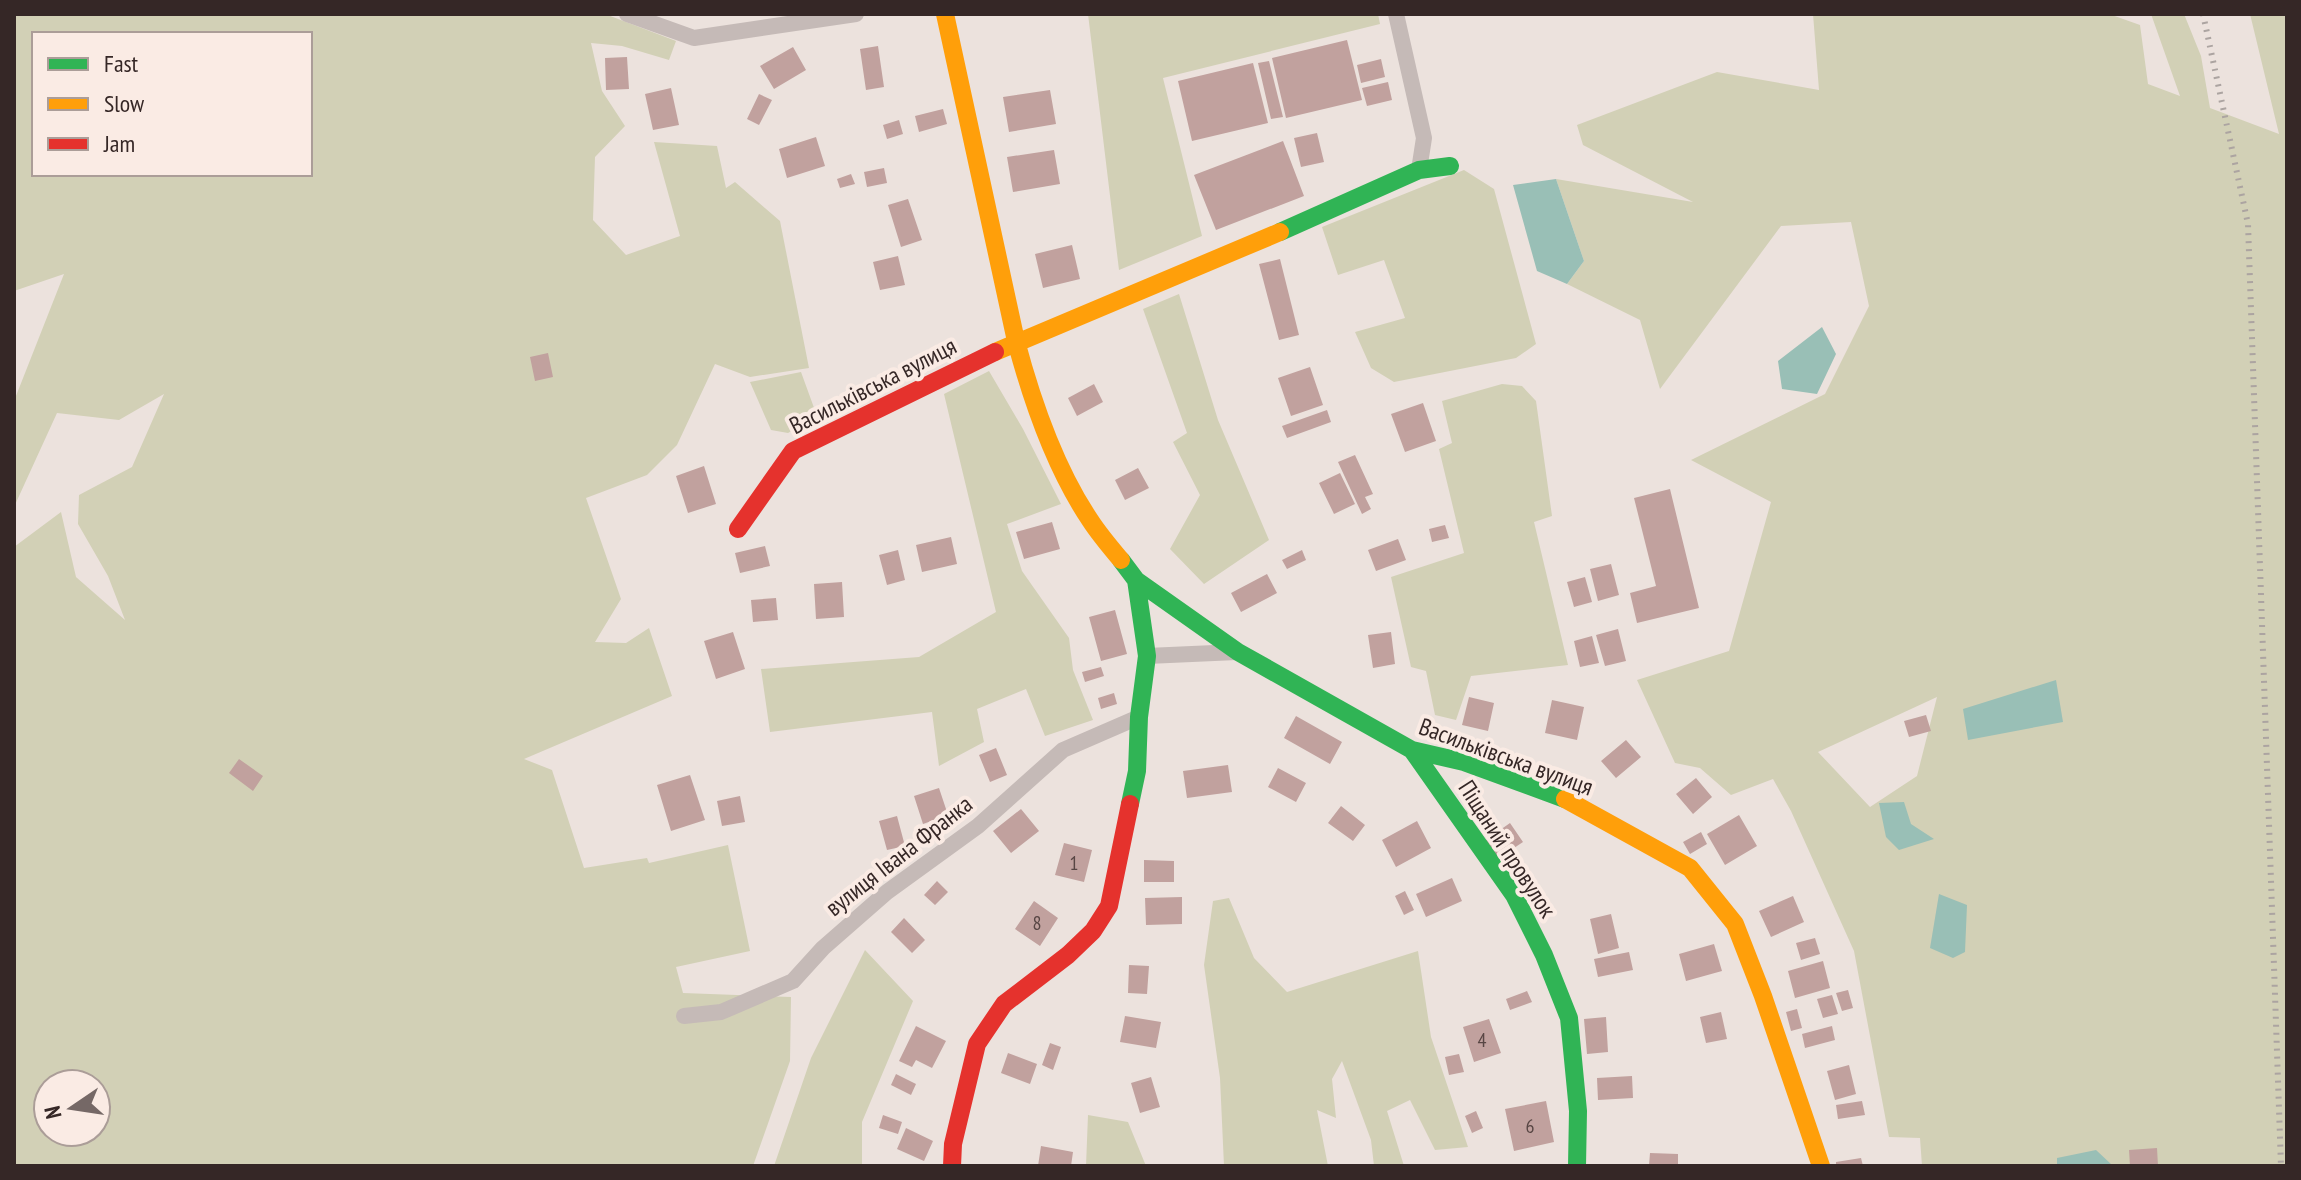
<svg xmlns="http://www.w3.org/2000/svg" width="2301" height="1180" font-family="'PT Sans Narrow',sans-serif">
<rect width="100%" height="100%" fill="#ece2dd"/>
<path fill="#d2d0b6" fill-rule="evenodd" d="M 14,14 L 605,14 L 676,41 L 669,60 L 622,46 L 591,43 L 602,91 L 625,126 L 595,157 L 593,220 L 626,255 L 680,236 L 654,142 L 717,146 L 726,188 L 735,182 L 780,221 L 809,368 L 750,377 L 715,364 L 677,445 L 647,475 L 586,498 L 621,599 L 595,642 L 626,643 L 649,628 L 672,696 L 524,759 L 552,770 L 584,868 L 647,858 L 649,863 L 728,845 L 750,951 L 676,967 L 683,993 L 791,997 L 790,1061 L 753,1166 L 14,1166 L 14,547 L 61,512 L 76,577 L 125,620 L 108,576 L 78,524 L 79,495 L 132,467 L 164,394 L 119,420 L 57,413 L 14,507 L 14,401 L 64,274 L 14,291 ZM 34,34 L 310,34 L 310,174 L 34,174 ZM 48,1084 L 96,1084 L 96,1132 L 48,1132 Z
M 1088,14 L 1378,14 L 1380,24 L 1163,78 L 1202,236 L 1119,270 Z
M 1813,14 L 2109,14 L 2140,25 L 2148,84 L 2180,96 L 2151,14 L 2184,14 L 2201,56 L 2210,108 L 2279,134 L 2250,14 L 2287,14 L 2287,1166 L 1922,1166 L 1920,1138 L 1889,1137 L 1854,951 L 1791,811 L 1773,779 L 1731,795 L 1700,768 L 1675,763 L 1637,680 L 1729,651 L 1771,502 L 1691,460 L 1825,394 L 1869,306 L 1851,222 L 1781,226 L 1660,389 L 1640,320 L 1567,284 L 1584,261 L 1556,179 L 1693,202 L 1583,145 L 1577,125 L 1717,72 L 1819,90 ZM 1937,697 L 1917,776 L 1870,807 L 1818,752 Z
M 1464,170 L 1494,189 L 1536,344 L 1516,358 L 1394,382 L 1371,368 L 1355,332 L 1405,318 L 1384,260 L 1338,275 L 1322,227 Z
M 1179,294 L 1218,420 L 1269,540 L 1204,584 L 1170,549 L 1200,495 L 1173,442 L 1187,433 L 1143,309 Z
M 989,371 L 1023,429 L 1061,504 L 1007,524 L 1022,571 L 1069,638 L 1073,670 L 1093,720 L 1045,736 L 1026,689 L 977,709 L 984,742 L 939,766 L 932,712 L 770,732 L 761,669 L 919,657 L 996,612 L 944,394 Z
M 801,372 L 817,416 L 788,433 L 771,430 L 750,382 Z
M 1502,384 L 1522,386 L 1536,401 L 1552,516 L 1534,522 L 1568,665 L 1471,676 L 1456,720 L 1435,715 L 1426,671 L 1411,667 L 1391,577 L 1464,553 L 1439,449 L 1452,443 L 1442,401 Z
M 1229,898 L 1254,958 L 1287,992 L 1418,951 L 1431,1037 L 1468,1147 L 1435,1150 L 1410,1100 L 1387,1111 L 1404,1166 L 1374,1166 L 1371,1140 L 1342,1061 L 1332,1079 L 1336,1118 L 1317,1110 L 1328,1166 L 1224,1166 L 1220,1078 L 1204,965 L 1213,901 Z
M 865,950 L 913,1001 L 862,1122 L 862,1166 L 774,1166 L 811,1058 Z
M 1088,1115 L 1128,1122 L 1146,1166 L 1086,1166 Z"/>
<path fill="#99bfb6" d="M 1556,179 L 1584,261 L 1567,284 L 1537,271 L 1513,185 Z
M 1822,327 L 1836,354 L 1817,394 L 1782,389 L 1778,361 Z
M 2056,680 L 2063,722 L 1968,740 L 1963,709 Z
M 1904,802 L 1911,824 L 1934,839 L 1899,850 L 1886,837 L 1879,803 Z
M 1939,894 L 1967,905 L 1965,952 L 1953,958 L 1930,948 Z
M 2096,1150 L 2111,1164 L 2110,1166 L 2057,1166 L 2057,1158 Z"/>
<path fill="#c1a19e" d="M 1347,40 L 1362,100 L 1286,118 L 1272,58 Z
M 878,46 L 884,87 L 866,90 L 860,49 Z
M 793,47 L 806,70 L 774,89 L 760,66 Z
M 627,57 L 629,89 L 606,90 L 605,58 Z
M 1381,59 L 1385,77 L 1361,83 L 1357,65 Z
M 1269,61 L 1283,117 L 1271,119 L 1258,63 Z
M 1253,63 L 1268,123 L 1192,141 L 1178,81 Z
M 1388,82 L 1392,100 L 1367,106 L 1362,88 Z
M 671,88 L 679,125 L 653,130 L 645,94 Z
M 1050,90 L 1056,124 L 1009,132 L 1003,97 Z
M 759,94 L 772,100 L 759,125 L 747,119 Z
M 943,109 L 947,124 L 919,132 L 915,116 Z
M 899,120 L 903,134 L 887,139 L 883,125 Z
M 1317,133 L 1324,162 L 1301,167 L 1294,138 Z
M 816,137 L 825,166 L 787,178 L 779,149 Z
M 1283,141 L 1304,196 L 1216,230 L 1194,175 Z
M 1054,150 L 1060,184 L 1013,192 L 1007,157 Z
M 884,168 L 887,183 L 867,187 L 864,172 Z
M 851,174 L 855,184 L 840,188 L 837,179 Z
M 908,199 L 922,240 L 901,247 L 888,205 Z
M 1072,245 L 1080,279 L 1043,288 L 1035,254 Z
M 898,256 L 905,285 L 880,290 L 873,262 Z
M 1280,259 L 1299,335 L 1279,340 L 1259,264 Z
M 548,353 L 553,377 L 535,381 L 530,357 Z
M 1310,367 L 1323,405 L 1291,416 L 1278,378 Z
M 1094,384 L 1103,402 L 1077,416 L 1068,398 Z
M 1423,403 L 1436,441 L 1405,452 L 1391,414 Z
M 1327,410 L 1331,422 L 1287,438 L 1282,426 Z
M 1355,455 L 1373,494 L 1365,497 L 1371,509 L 1362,514 L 1338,462 Z
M 704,466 L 716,504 L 688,513 L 676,476 Z
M 1138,468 L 1149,488 L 1125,500 L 1115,480 Z
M 1340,473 L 1355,504 L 1334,514 L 1319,483 Z
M 1670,489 L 1699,608 L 1637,623 L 1630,593 L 1656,586 L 1634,498 Z
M 1052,522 L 1060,549 L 1024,559 L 1016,532 Z
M 1445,525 L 1449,538 L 1432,542 L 1429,529 Z
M 951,537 L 957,564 L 922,572 L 916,545 Z
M 1398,539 L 1406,560 L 1376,571 L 1368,550 Z
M 765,546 L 770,566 L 740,573 L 735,553 Z
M 898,550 L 905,580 L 887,585 L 879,555 Z
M 1302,550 L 1306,560 L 1287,569 L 1282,560 Z
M 1611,564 L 1619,595 L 1598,601 L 1590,569 Z
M 1267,574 L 1277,593 L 1241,612 L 1231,593 Z
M 1585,577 L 1592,602 L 1574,607 L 1567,582 Z
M 842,582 L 844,617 L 816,619 L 814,584 Z
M 776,598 L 778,620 L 753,622 L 751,600 Z
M 1115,610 L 1127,654 L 1101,661 L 1089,617 Z
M 1618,629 L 1626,661 L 1605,666 L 1596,635 Z
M 733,632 L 745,669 L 716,679 L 704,641 Z
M 1391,632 L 1395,664 L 1373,668 L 1368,635 Z
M 1592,636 L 1599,663 L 1580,667 L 1574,641 Z
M 1101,667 L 1104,676 L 1085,682 L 1082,672 Z
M 1114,693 L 1117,704 L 1101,709 L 1098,698 Z
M 1469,697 L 1494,703 L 1488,731 L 1462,725 Z
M 1552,700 L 1584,707 L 1577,740 L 1545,733 Z
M 1926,715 L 1931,731 L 1909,737 L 1904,721 Z
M 1296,716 L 1342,742 L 1330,764 L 1284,738 Z
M 1626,740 L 1641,757 L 1616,778 L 1601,761 Z
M 996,748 L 1007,775 L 990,782 L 979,755 Z
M 239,759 L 263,776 L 253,791 L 229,773 Z
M 1228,765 L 1232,792 L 1187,798 L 1183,771 Z
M 1278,768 L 1306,783 L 1296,802 L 1268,787 Z
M 690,775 L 705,820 L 671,831 L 657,785 Z
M 1696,778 L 1712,797 L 1693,814 L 1676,794 Z
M 939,788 L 948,815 L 923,824 L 914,796 Z
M 740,796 L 745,822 L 722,826 L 717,801 Z
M 1341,806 L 1365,825 L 1353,841 L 1328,823 Z
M 1021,809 L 1039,831 L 1011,853 L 993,831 Z
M 1739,815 L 1757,846 L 1725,865 L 1707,834 Z
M 897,816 L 905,846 L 887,850 L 879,821 Z
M 1417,821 L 1431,848 L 1396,867 L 1382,840 Z
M 1510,823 L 1523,842 L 1496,860 L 1483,842 Z
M 1701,832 L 1707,844 L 1690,854 L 1683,842 Z
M 1064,843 L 1092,850 L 1084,882 L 1055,875 Z
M 1144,860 L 1174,861 L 1174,882 L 1144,882 Z
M 1452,878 L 1462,901 L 1426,917 L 1416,894 Z
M 937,881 L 948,892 L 935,905 L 924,895 Z
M 1405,891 L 1414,910 L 1404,915 L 1395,896 Z
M 1793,896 L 1804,922 L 1771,937 L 1759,911 Z
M 1182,897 L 1182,924 L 1146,925 L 1145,898 Z
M 1034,901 L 1058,918 L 1040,946 L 1015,929 Z
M 1611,914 L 1619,948 L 1598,954 L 1590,919 Z
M 904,918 L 925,940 L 912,953 L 891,932 Z
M 1815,938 L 1820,954 L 1801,960 L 1796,943 Z
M 1714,944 L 1722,971 L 1686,981 L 1679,954 Z
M 1629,952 L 1633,970 L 1598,977 L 1594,959 Z
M 1823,961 L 1830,988 L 1795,998 L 1788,971 Z
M 1129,965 L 1149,966 L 1147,994 L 1128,993 Z
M 1848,990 L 1853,1008 L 1842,1011 L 1836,993 Z
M 1527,991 L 1532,1002 L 1510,1010 L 1506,999 Z
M 1832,995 L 1838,1014 L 1823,1018 L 1817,999 Z
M 1797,1009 L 1802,1028 L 1791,1031 L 1786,1012 Z
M 1721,1012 L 1727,1039 L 1706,1043 L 1700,1017 Z
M 1125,1016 L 1161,1022 L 1156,1048 L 1120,1042 Z
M 1606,1017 L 1608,1052 L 1587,1054 L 1584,1019 Z
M 1489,1019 L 1501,1053 L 1474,1062 L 1463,1027 Z
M 916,1026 L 946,1041 L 932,1068 L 916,1060 L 912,1067 L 899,1061 Z
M 1832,1026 L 1835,1040 L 1805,1048 L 1802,1034 Z
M 1050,1043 L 1061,1047 L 1053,1070 L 1042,1065 Z
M 1008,1053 L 1037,1064 L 1030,1084 L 1001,1073 Z
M 1459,1054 L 1464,1072 L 1449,1075 L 1445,1057 Z
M 1849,1065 L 1856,1094 L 1835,1100 L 1827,1071 Z
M 896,1074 L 916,1084 L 911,1095 L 891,1085 Z
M 1632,1076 L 1633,1098 L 1598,1100 L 1597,1078 Z
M 1151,1077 L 1160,1107 L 1140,1113 L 1131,1083 Z
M 1546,1101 L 1554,1142 L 1514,1151 L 1505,1109 Z
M 1862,1101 L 1865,1115 L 1838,1119 L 1836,1105 Z
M 1476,1111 L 1483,1128 L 1472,1133 L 1465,1116 Z
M 883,1115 L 902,1122 L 898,1134 L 879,1128 Z
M 906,1128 L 933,1141 L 924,1161 L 897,1149 Z
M 1041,1146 L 1073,1152 L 1071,1166 L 1038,1166 Z
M 2157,1148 L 2158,1166 L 2130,1166 L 2129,1150 Z
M 1650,1153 L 1678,1154 L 1678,1166 L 1649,1166 Z
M 1861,1158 L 1863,1166 L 1836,1166 L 1836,1162 Z"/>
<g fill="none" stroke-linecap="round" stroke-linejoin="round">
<path stroke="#c5bab7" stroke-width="16" d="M 627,14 L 694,38 L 856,14
M 1396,14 L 1424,138 L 1419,170
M 1147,656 L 1237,652
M 684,1016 L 721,1012 L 793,981 L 823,948 L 887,892 L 978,826 L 1063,750 L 1139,717"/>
<path stroke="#30b455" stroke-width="18" d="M 1280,232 L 1419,170 L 1450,166
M 1121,560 L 1136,580 L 1238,652 L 1412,750 L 1464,762 L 1565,799
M 1412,750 L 1514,895 L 1544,955 L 1569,1018 L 1578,1111 L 1577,1166
M 1130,804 L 1137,771 L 1139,717 L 1147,656 L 1136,580"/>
<path stroke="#ff9f0a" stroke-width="18" d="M 945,14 L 1016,341 C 1032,401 1055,468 1090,520 C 1099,534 1110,547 1121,560
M 995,352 L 1280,232
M 1565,799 L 1690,868 L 1735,924 L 1763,996 L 1821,1166"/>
<path stroke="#e5322d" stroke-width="18" d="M 738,529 L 793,451 L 995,352
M 952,1166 L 953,1144 L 977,1044 L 1004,1004 L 1068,955 L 1093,931 L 1109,906 L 1130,804"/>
<path stroke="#aca4a1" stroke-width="6" stroke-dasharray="2 6" stroke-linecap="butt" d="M 2203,14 L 2248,224 L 2281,1166"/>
</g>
<g text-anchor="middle" stroke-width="8" stroke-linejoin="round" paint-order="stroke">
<g font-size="20" fill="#584644">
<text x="1074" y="870">1</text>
<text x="1037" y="930">8</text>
<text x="1482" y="1047">4</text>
<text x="1530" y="1133">6</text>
</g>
<g font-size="24" fill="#352726" stroke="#faebe4">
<text transform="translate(873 386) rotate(-27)" y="8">Васильківська вулиця</text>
<text transform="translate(1506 757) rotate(20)" y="8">Васильківська вулиця</text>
<text transform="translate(1507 849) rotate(57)" y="8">Піщаний провулок</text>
<text transform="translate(899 856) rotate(-38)" y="8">вулиця Івана Франка</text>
</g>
</g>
<rect width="2301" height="1180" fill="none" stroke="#352726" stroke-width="32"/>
<rect x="32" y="32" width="280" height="144" fill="#faebe4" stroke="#ab9d98" stroke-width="2"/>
<rect x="48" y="58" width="40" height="12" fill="#30b455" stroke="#ab9d98" stroke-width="2"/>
<text x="104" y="72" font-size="24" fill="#352726">Fast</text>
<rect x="48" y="98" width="40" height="12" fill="#ff9f0a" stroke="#ab9d98" stroke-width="2"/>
<text x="104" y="112" font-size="24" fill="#352726">Slow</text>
<rect x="48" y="138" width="40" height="12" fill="#e5322d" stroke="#ab9d98" stroke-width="2"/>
<text x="104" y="152" font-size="24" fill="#352726">Jam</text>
<g transform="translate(72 1108) rotate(257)"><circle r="38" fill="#faebe4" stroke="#ab9d98" stroke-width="2"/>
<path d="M0-6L14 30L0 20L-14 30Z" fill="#756866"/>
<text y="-12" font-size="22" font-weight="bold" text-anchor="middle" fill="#352726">N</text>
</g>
</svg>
